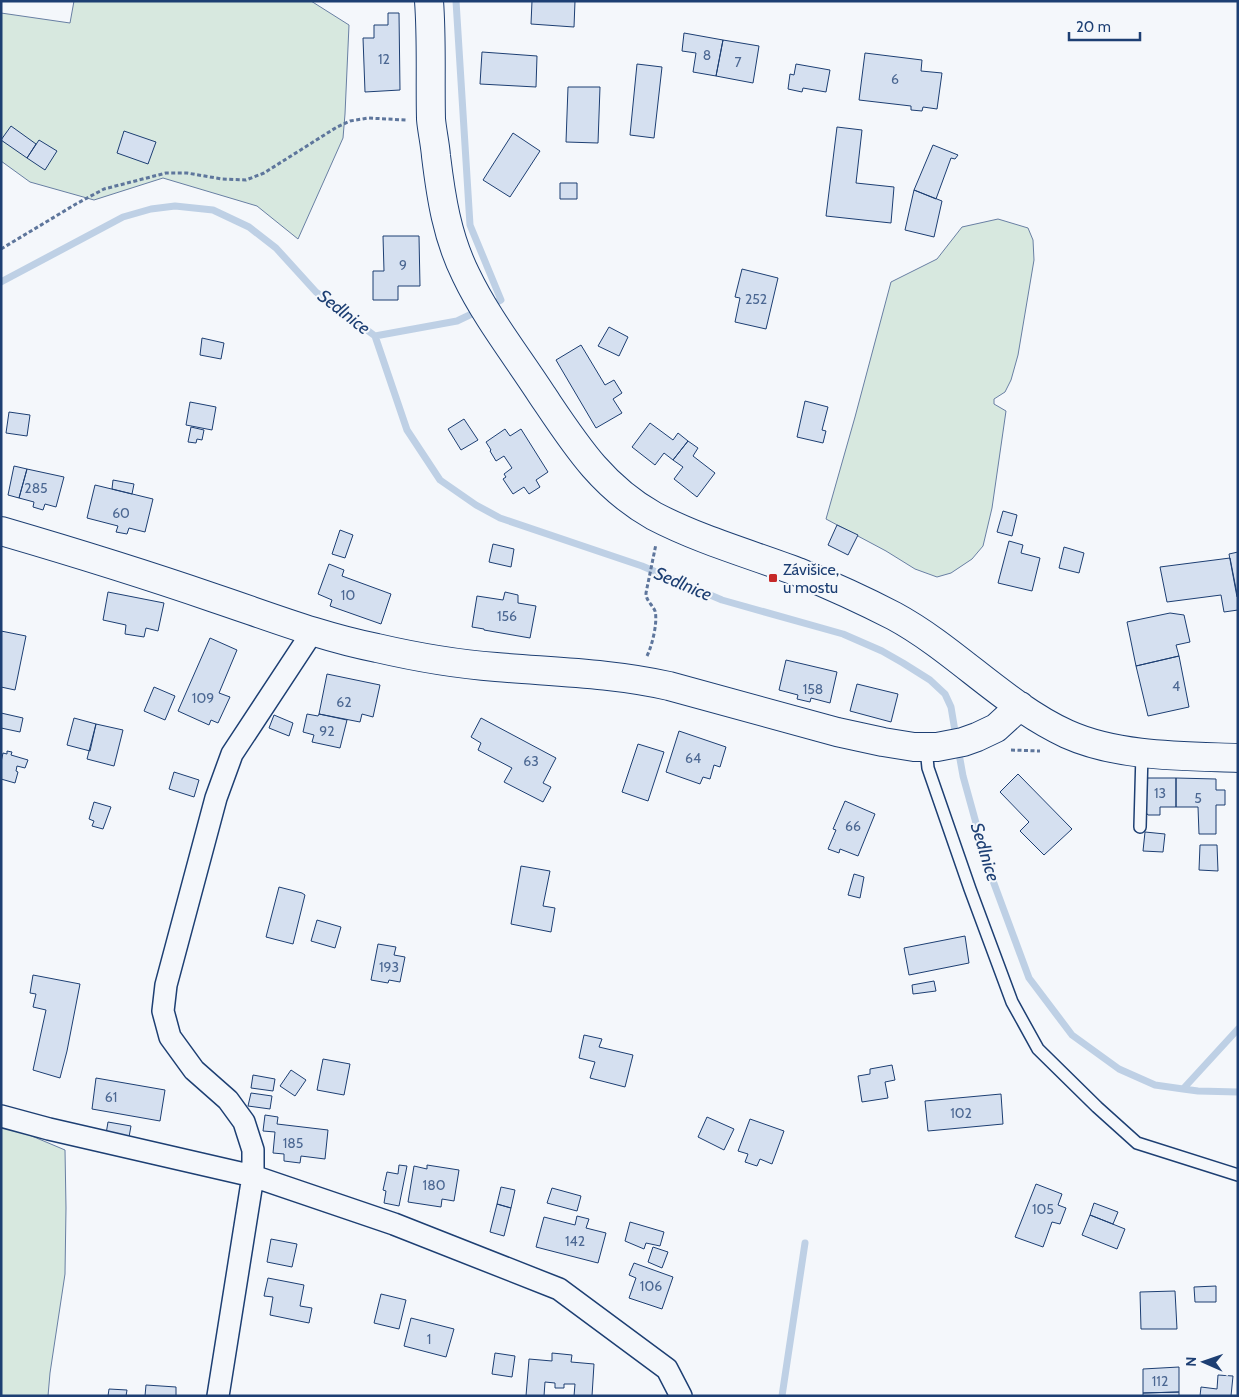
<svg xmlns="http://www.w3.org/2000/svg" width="1239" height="1397" font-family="Cabin,sans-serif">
<rect width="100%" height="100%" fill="#f4f7fb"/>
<path fill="#d7e8df" stroke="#687fa3" d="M 74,1 L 311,1 L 349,25 L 345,114 L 343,138 L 298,239 L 257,206 L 163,178 L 94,200 L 30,182 L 1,161 L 1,13 L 70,23 Z
M 998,219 L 1028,228 L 1033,240 L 1034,260 L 1018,355 L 1011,380 L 1005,392 L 994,399 L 994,404 L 1006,411 L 992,508 L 983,546 L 972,559 L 951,573 L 937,577 L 915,569 L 886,551 L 826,519 L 855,417 L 891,282 L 937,259 L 962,227 Z
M 1,1127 L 27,1134 L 65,1150 L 66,1208 L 65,1274 L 50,1373 L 48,1396 L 1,1396 Z"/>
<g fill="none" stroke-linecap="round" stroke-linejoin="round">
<path stroke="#bed0e5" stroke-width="7" d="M 456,1 L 470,225 L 501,300 L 488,306
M 1,282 L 123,217 L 151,209 L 175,206 L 213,210 L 249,227 L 276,248 L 316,292 L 375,336 L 407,430 L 440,480 L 476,505 L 500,518 L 642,566 L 722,600 L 843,634 L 882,651 L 903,663 L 930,680 L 945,694 L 951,707 L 956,737
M 375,336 L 457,321 L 478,311
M 958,748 L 963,776 L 989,870 L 1029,978 L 1072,1035 L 1119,1069 L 1155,1085 L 1183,1089 L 1238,1029
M 1183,1089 L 1198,1091 L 1238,1092
M 782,1396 L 805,1243"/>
</g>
<path fill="#d5e0f0" stroke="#1d3f73" d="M 532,1 L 575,1 L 574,27 L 531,24 Z
M 388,13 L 399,13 L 400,90 L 365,92 L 363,38 L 374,38 L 374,25 L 388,25 Z
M 684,33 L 723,40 L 716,76 L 693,72 L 696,53 L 682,51 Z
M 723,40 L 759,46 L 753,83 L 716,76 Z
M 482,52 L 537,56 L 536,87 L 480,84 Z
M 865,53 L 922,60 L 921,71 L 942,73 L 937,109 L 923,107 L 922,111 L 911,110 L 911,106 L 859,100 Z
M 637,64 L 662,67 L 654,138 L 630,135 Z
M 796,64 L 830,70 L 826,92 L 803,88 L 802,92 L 788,89 L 790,74 L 794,75 Z
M 568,87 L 600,87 L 598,143 L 566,142 Z
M 11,126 L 36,144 L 27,158 L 1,140 Z
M 837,127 L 862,130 L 856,183 L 894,187 L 891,223 L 826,216 Z
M 124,131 L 156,142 L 148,164 L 117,153 Z
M 513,133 L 540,151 L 510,197 L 483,180 Z
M 39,140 L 57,151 L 45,170 L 27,158 Z
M 933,145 L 958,155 L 955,159 L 951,158 L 936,199 L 914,190 Z
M 560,183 L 577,183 L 577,199 L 560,199 Z
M 914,190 L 942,201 L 934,237 L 905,230 Z
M 383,236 L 419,236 L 420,286 L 398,286 L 398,300 L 373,300 L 373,271 L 384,271 Z
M 742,269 L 778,278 L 766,329 L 735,322 L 740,298 L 735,297 Z
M 609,327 L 628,337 L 619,356 L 598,346 Z
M 202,338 L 224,343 L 221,359 L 200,355 Z
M 581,345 L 605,385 L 614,380 L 622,393 L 613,399 L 622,413 L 596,428 L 556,360 Z
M 805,401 L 828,407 L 822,430 L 826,431 L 823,443 L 797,437 Z
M 190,402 L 216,407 L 212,430 L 186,425 Z
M 9,412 L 30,415 L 27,436 L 6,433 Z
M 464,419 L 478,440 L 461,450 L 448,429 Z
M 650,423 L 673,440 L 678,433 L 688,441 L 673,460 L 664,453 L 655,465 L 632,447 Z
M 191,427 L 204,430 L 202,440 L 197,439 L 196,443 L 188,442 Z
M 505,429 L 510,436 L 521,429 L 548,472 L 536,480 L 540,487 L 529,494 L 524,487 L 513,494 L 503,479 L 506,477 L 504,474 L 512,468 L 504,456 L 496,461 L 490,451 L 491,450 L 486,442 Z
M 688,441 L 698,448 L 693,456 L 715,473 L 697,497 L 674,479 L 683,467 L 673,460 Z
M 14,466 L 27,469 L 19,498 L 8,495 Z
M 27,469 L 64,477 L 56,507 L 45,504 L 43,510 L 33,507 L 34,502 L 19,498 Z
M 113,480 L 134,484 L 132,494 L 112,489 Z
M 95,485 L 153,499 L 145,532 L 129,528 L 127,534 L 116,532 L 118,526 L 87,518 Z
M 1003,511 L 1017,515 L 1012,536 L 997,532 Z
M 837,525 L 858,535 L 848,555 L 828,545 Z
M 340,530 L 353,535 L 345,558 L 332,554 Z
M 1009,541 L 1023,545 L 1021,553 L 1040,558 L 1032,591 L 998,583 Z
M 493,544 L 514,549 L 511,567 L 489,562 Z
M 1064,547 L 1084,553 L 1079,573 L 1059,568 Z
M 1238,552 L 1238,597 L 1237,597 L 1229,554 Z
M 1230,558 L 1238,599 L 1238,610 L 1224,612 L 1221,595 L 1167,602 L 1160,567 Z
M 329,564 L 344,570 L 342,576 L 391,594 L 381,624 L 330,606 L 332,600 L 318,594 Z
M 108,592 L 164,603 L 158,631 L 146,628 L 144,637 L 125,634 L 126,625 L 103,620 Z
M 505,592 L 518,595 L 518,603 L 536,606 L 530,638 L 484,630 L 484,629 L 472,627 L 477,596 L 503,600 Z
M 1170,613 L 1184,615 L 1190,642 L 1176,645 L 1179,656 L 1136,666 L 1127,622 Z
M 1,631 L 26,636 L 15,690 L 1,687 Z
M 210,638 L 237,650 L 219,693 L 230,697 L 218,723 L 211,720 L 209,725 L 178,711 Z
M 1179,656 L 1189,707 L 1148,716 L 1136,666 Z
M 786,660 L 837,672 L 830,703 L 811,698 L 810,702 L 797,699 L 798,695 L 779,690 Z
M 327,674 L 380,685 L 373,717 L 362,714 L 360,722 L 319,714 Z
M 857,684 L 898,694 L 891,722 L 850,711 Z
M 154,687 L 175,696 L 165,720 L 144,711 Z
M 1,713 L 23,718 L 20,732 L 1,728 Z
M 307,714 L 318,716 L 319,714 L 347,720 L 340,748 L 312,742 L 314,735 L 303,732 Z
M 274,715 L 293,723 L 289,736 L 269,728 Z
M 74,718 L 96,724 L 90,751 L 67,745 Z
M 481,718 L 556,758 L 543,783 L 551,787 L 543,802 L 504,782 L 512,768 L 478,750 L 481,743 L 471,737 Z
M 96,724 L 123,730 L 114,766 L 87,759 Z
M 679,731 L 726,747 L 720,767 L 714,765 L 710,779 L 703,777 L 700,784 L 666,772 Z
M 638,744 L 664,752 L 648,801 L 622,792 Z
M 7,751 L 12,752 L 11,755 L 28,760 L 25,768 L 17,766 L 16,771 L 18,772 L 15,783 L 1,779 L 1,762 L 3,753 L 7,754 Z
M 174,772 L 199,780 L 194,797 L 169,789 Z
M 1018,774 L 1072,829 L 1044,855 L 1020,831 L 1029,822 L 1000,792 Z
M 1146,778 L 1176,778 L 1176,807 L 1160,807 L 1160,815 L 1148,815 L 1144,810 Z
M 1176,778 L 1216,779 L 1216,790 L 1225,790 L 1225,805 L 1216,805 L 1216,834 L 1199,834 L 1198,807 L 1176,807 Z
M 845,801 L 875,814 L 858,856 L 840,849 L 839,853 L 828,849 L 836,830 L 833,829 Z
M 94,802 L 111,807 L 103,829 L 92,826 L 94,821 L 89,819 Z
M 1145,832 L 1165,834 L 1163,852 L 1143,851 Z
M 1200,845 L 1217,845 L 1218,871 L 1199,870 Z
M 521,866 L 550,871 L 543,906 L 555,908 L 551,932 L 511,924 Z
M 854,874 L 864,877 L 860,898 L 848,895 Z
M 279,887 L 302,893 L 305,895 L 293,944 L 266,937 Z
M 317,920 L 341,927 L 335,948 L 311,941 Z
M 965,936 L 969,963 L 909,975 L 904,948 Z
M 378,944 L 396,947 L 394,955 L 405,957 L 400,982 L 389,980 L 388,983 L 371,980 Z
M 33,975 L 80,984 L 67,1051 L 60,1078 L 33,1070 L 46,1010 L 33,1007 L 36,994 L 30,993 Z
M 934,981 L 936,991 L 913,994 L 912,985 Z
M 584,1035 L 602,1039 L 599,1047 L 633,1055 L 625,1087 L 590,1078 L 595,1062 L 579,1058 Z
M 323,1059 L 350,1064 L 344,1095 L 317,1090 Z
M 892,1065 L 895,1080 L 885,1082 L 888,1098 L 862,1102 L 858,1076 L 870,1074 L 870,1069 Z
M 291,1070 L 306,1080 L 295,1096 L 280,1086 Z
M 253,1075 L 275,1079 L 273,1091 L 251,1088 Z
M 96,1078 L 165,1090 L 160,1121 L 92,1109 Z
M 251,1093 L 272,1096 L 270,1109 L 248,1106 Z
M 1001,1094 L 1003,1124 L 928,1131 L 925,1101 Z
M 265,1115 L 278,1117 L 277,1124 L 328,1130 L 325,1159 L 301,1156 L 300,1163 L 284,1161 L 284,1154 L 273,1153 L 275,1132 L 263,1131 Z
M 707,1117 L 734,1129 L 724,1150 L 698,1137 Z
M 750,1119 L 784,1131 L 772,1164 L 760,1159 L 757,1166 L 745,1162 L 748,1154 L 738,1151 Z
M 108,1122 L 131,1126 L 129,1137 L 106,1134 Z
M 399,1165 L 407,1166 L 399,1206 L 384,1203 L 386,1191 L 383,1190 L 387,1172 L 398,1174 Z
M 427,1165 L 459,1170 L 454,1201 L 442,1199 L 441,1207 L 408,1202 L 414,1166 L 427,1169 Z
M 1036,1184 L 1062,1194 L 1058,1205 L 1066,1208 L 1060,1224 L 1052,1222 L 1043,1247 L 1015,1237 Z
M 501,1187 L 515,1190 L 511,1208 L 497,1204 Z
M 552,1188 L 581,1196 L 577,1211 L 547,1203 Z
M 1094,1203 L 1118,1212 L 1113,1224 L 1090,1215 Z
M 497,1204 L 511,1208 L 504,1236 L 490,1232 Z
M 1090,1215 L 1125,1229 L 1117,1249 L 1082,1235 Z
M 577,1216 L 589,1219 L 586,1228 L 606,1233 L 598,1263 L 536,1247 L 544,1217 L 575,1225 Z
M 630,1222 L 664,1232 L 660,1246 L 646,1243 L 644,1249 L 625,1241 Z
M 271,1239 L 297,1244 L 292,1267 L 267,1262 Z
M 653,1247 L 668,1252 L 662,1268 L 648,1262 Z
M 634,1263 L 673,1277 L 662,1309 L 629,1298 L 636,1278 L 629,1275 Z
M 268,1278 L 304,1285 L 300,1306 L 312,1308 L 309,1323 L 270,1315 L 273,1297 L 264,1296 Z
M 1216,1286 L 1216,1302 L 1195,1302 L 1194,1287 Z
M 1175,1291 L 1177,1329 L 1141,1329 L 1140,1292 Z
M 381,1294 L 406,1300 L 399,1329 L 374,1323 Z
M 411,1318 L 454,1329 L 446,1357 L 404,1346 Z
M 495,1353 L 515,1356 L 512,1377 L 492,1374 Z
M 552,1353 L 572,1355 L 571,1362 L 594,1364 L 592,1396 L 574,1396 L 575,1384 L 564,1384 L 564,1388 L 555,1388 L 555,1383 L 545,1382 L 544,1396 L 526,1396 L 529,1359 L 552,1361 Z
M 1179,1367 L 1179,1392 L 1143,1393 L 1143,1369 Z
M 1218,1375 L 1233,1376 L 1231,1396 L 1200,1396 L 1201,1387 L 1217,1389 Z
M 146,1385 L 176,1387 L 176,1396 L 145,1396 Z
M 109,1389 L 127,1390 L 126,1396 L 108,1396 Z
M 1179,1392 L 1179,1396 L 1143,1396 L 1143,1393 Z"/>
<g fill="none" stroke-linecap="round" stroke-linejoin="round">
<defs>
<path id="lane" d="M 926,748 L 928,768 L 970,889 L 1012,1002 L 1038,1049 L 1097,1107 L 1137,1143 L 1238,1175
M 1140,827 L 1142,753"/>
<path id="street" d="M 1,1116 L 49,1129 L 253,1176 L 394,1224 L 559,1289 L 667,1369 L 681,1396
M 218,1396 L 253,1176 L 253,1150 L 244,1122 L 228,1100 L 194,1070 L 170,1037 L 163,1011 L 166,985 L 216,798 L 232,754 L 313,631"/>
<path id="secondary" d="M 429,1 C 432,40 430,80 431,119 C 432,131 435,143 436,156 C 441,197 447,237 466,275 C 486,317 516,355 542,395 C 575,444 601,486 654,516 C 700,540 750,554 798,572 C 830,585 863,600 894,616 C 955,649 1004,705 1067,734 C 1118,757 1183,756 1238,758
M 1,531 C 73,552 144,574 214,598 C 268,616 321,637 377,648 C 416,657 456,664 496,667 C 554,672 612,673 669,686 L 837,732 L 883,742 L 914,747 L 937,747 L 963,742 L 977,737 L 996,728 L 1020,706"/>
</defs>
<use href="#lane" stroke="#1d3f73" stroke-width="14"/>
<use href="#street" stroke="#1d3f73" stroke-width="24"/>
<use href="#secondary" stroke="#1d3f73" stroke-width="30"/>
<path stroke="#5e769c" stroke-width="3" stroke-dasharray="4 2.5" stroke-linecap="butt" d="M 1,249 L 76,204 L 104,189 L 166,173 L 187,173 L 222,179 L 246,180 L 264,173 L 337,127 L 350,121 L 368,118 L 406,120
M 647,656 C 652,646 658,622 655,611 C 652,604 646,601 646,593 L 656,544
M 1011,750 L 1040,751"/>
<use href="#lane" stroke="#f4f7fb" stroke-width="11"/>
<use href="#street" stroke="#f4f7fb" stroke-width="21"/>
<use href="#secondary" stroke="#f4f7fb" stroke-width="28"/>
</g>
<rect fill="#c62828" stroke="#f4f7fb" stroke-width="2" x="768" y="573" width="10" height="10" rx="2.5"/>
<g text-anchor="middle" stroke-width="4" stroke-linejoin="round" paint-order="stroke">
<g font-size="14" fill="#4b6792">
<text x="707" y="60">8</text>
<text x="384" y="64">12</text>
<text x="738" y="67">7</text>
<text x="895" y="84">6</text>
<text x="403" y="270">9</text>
<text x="756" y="304">252</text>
<text x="36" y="493">285</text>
<text x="121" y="518">60</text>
<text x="348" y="600">10</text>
<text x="507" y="621">156</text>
<text x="1176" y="691">4</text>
<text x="813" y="694">158</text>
<text x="203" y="703">109</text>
<text x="344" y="707">62</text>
<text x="327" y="736">92</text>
<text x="693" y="763">64</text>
<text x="531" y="766">63</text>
<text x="1160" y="798">13</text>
<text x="1198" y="803">5</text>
<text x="853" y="831">66</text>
<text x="389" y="972">193</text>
<text x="111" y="1102">61</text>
<text x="961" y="1118">102</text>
<text x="293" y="1148">185</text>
<text x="434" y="1190">180</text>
<text x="1043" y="1214">105</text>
<text x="575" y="1246">142</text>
<text x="651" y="1291">106</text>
<text x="429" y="1344">1</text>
<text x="1160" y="1386">112</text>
</g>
<g font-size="16" fill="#1d3f73" stroke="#f4f7fb" text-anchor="start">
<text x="783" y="575">Závišice,<tspan x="783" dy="18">u mostu</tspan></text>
</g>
<g font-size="18" font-style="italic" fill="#1d3f73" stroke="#f4f7fb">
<text transform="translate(344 312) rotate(38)" y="6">Sedlnice</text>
<text transform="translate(683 584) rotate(23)" y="6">Sedlnice</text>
<text transform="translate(985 852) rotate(73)" y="6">Sedlnice</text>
</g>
</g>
<rect width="1239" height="1397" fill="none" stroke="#1d3f73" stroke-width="5"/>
<g transform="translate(1204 1362) rotate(272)" stroke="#f4f7fb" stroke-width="4" paint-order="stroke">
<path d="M0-4L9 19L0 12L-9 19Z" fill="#1d3f73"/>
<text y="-8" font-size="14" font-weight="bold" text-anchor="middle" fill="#1d3f73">N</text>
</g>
<path d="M1069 32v8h71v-8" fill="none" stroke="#1d3f73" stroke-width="2.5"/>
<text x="1076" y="32" font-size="15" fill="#1d3f73" stroke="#f4f7fb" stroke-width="4" paint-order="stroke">20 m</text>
</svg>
